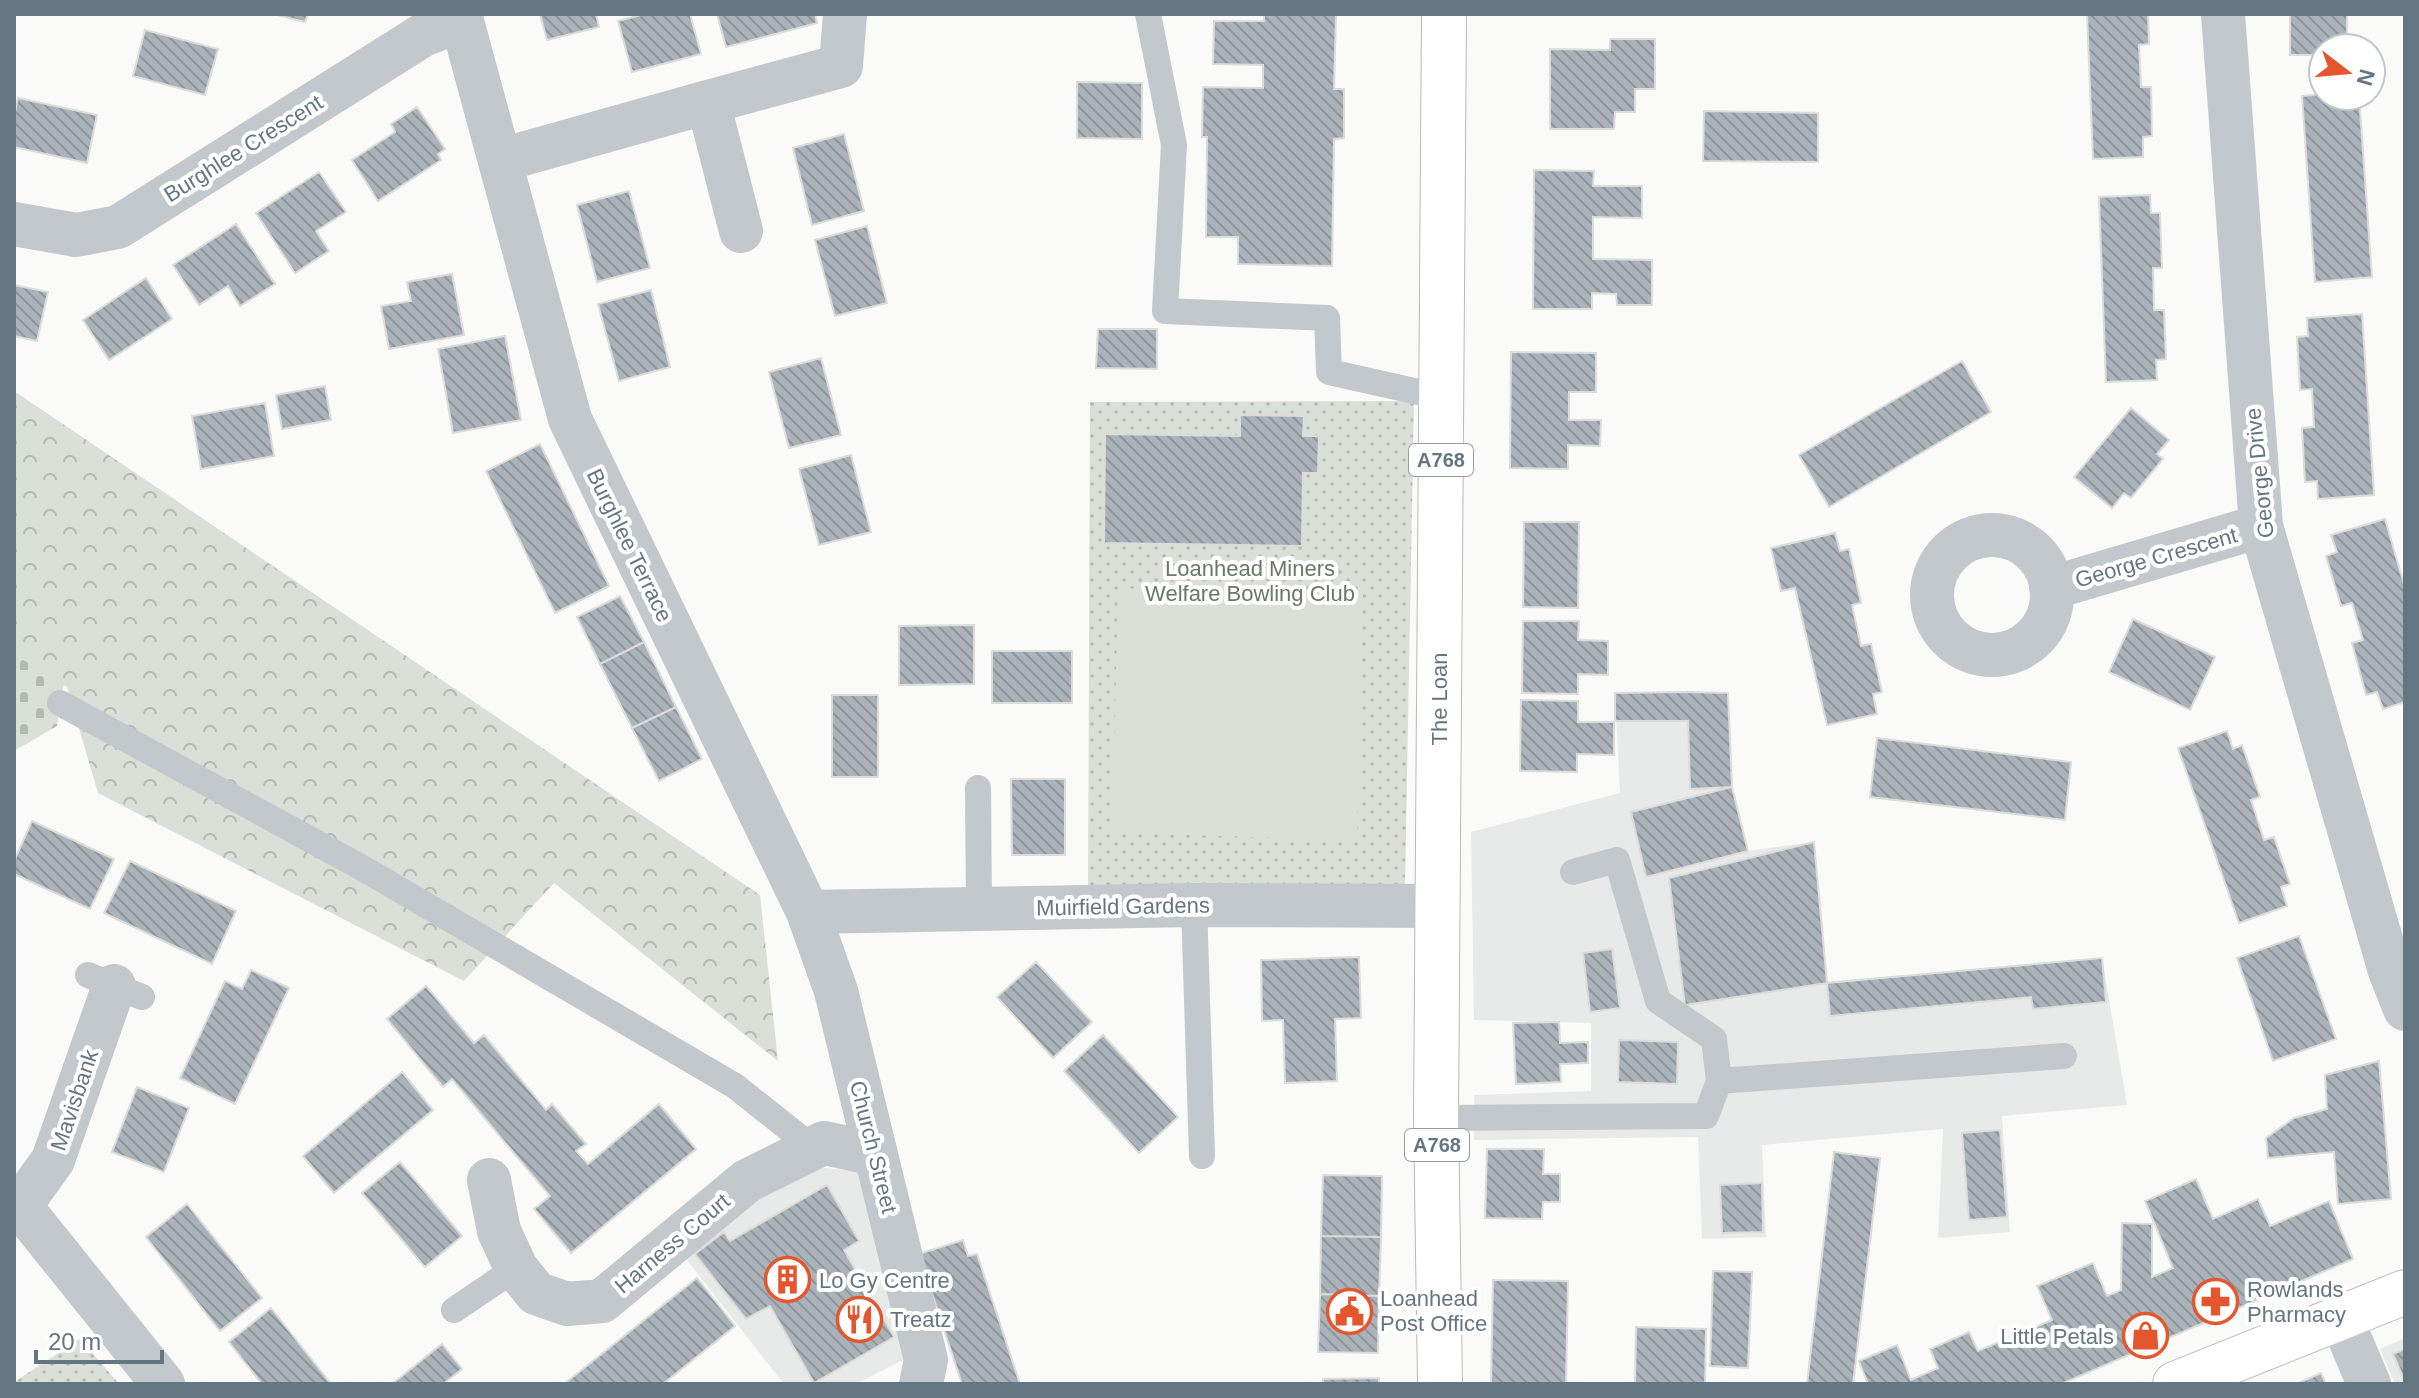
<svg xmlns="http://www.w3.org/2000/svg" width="2419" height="1398" font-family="Arial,sans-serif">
<defs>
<pattern id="grass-dots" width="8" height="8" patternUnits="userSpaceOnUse" patternTransform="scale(2)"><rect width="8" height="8" fill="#dadfd7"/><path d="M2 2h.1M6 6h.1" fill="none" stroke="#b4b9b4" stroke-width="1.8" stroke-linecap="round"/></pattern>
<pattern id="forest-crowns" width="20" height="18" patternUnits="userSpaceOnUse" patternTransform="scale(2)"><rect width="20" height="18" fill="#dadfd7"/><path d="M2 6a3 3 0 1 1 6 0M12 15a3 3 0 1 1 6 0" fill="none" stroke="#b4b9b4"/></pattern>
<pattern id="cemetery-stones" width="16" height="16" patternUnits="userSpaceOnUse" patternTransform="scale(2)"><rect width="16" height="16" fill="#dadfd7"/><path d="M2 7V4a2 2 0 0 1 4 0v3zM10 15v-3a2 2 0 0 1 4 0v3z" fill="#b4b9b4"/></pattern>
<pattern id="building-back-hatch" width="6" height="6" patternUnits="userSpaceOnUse" patternTransform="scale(2)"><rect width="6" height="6" fill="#aab3b9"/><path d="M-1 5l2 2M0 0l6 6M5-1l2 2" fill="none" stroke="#8e969c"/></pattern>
</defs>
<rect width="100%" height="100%" fill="#fafaf8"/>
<path fill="#e8e9e9" d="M 1687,692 L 1728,693 L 1732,787 L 1747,851 L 1814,842 L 1827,982 L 2102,958 L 2127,1105 L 2002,1116 L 2010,1232 L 1938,1238 L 1943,1129 L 1762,1145 L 1766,1237 L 1702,1239 L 1698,1137 L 1474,1140 L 1474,1095 L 1591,1091 L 1591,1023 L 1474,1020 L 1471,832 L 1620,793 L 1615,693 Z
M 815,1167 L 865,1172 L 907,1358 L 856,1384 L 784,1384 L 679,1250 L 743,1201 Z
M 2405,1338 L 2405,1384 L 2395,1384 L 2380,1349 Z"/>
<path fill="url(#grass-dots)" d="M 1414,401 L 1405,885 L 1088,887 L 1090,402 Z
M 80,1339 L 119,1384 L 14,1384 L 14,1382 Z"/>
<path fill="url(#forest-crowns)" d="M 14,391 L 760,895 L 778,1061 L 554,883 L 464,981 L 98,793 L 67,687 L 14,658 Z"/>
<path fill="url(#cemetery-stones)" d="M 14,655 L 64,682 L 57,726 L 14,751 Z"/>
<path fill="#dadfd7" d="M 1118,588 L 1363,595 L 1357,840 L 1112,833 Z"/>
<path fill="url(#building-back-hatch)" stroke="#dcdcda" stroke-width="2" d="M 273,14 L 308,14 L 305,22 Z
M 540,14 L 596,14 L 599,27 L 547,40 Z
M 645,14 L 690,14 L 701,54 L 632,72 L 618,21 Z
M 717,14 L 815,14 L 817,23 L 726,47 Z
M 1202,14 L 1346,14 L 1336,15 L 1334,89 L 1344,89 L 1344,138 L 1334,139 L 1332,266 L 1238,264 L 1238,237 L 1206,237 L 1207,137 L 1202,137 L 1203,87 L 1263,88 L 1263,65 L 1213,64 L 1214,21 L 1264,21 L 1264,15 Z
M 2087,14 L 2148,14 L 2149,44 L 2139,45 L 2141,87 L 2151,87 L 2152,136 L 2143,137 L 2143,157 L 2093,159 Z
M 2290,14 L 2347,14 L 2347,48 L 2323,48 L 2323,55 L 2290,55 Z
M 145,30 L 218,49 L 205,95 L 133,76 Z
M 1610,39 L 1655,39 L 1655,89 L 1635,89 L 1635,112 L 1615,112 L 1614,129 L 1550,129 L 1550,49 L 1610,50 Z
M 1077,82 L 1142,83 L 1142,139 L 1077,138 Z
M 2323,94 L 2323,96 L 2359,96 L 2372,277 L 2315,282 L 2302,96 Z
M 18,98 L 97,115 L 87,163 L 14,147 L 14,117 Z
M 417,107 L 445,149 L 438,154 L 441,160 L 378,201 L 352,160 L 395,132 L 391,124 Z
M 1704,111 L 1818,113 L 1818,162 L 1703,161 Z
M 844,134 L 864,211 L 812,225 L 793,148 Z
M 1534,170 L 1594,171 L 1593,186 L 1642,186 L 1642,218 L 1593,217 L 1593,259 L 1652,260 L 1652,305 L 1617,305 L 1616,294 L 1592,293 L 1592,309 L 1533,309 Z
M 319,172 L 346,212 L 316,231 L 329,251 L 295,273 L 256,213 Z
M 629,191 L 650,268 L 597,282 L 577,205 Z
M 2150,195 L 2151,213 L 2160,213 L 2162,268 L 2153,268 L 2154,310 L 2164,310 L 2166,359 L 2156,360 L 2157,380 L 2106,382 L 2099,197 Z
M 236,224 L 275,284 L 240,306 L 228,286 L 199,305 L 173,265 Z
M 867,226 L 887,303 L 835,316 L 815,240 Z
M 452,274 L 464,335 L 389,349 L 381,306 L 411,301 L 407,282 Z
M 146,278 L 172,319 L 109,360 L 83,320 Z
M 14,285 L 48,292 L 37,341 L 14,336 Z
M 651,290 L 670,367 L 619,381 L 598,304 Z
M 2362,314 L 2374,495 L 2318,499 L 2317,481 L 2305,482 L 2302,428 L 2314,427 L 2312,389 L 2300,390 L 2297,337 L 2308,336 L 2307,318 Z
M 1098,329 L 1157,329 L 1157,369 L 1096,368 Z
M 505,336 L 521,420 L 453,433 L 438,349 Z
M 1511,352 L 1596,353 L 1596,392 L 1569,392 L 1569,420 L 1601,420 L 1600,446 L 1568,445 L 1568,469 L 1510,468 Z
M 821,358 L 841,435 L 789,448 L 769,372 Z
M 1962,361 L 1991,412 L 1829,507 L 1799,455 Z
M 325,386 L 331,420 L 282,429 L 276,395 Z
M 265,403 L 274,456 L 201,469 L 192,416 Z
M 2131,408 L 2169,440 L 2157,454 L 2163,459 L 2131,498 L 2124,493 L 2112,508 L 2074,477 Z
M 1240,415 L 1304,416 L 1303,436 L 1319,436 L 1318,473 L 1303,473 L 1302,546 L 1104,543 L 1105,434 L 1240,436 Z
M 540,444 L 609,586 L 555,613 L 486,471 Z
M 851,455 L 871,532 L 819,545 L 799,469 Z
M 2385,519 L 2405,588 L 2405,702 L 2383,709 L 2377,692 L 2366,695 L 2352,643 L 2363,640 L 2352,603 L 2341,606 L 2326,556 L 2337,552 L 2331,535 Z
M 1524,522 L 1579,522 L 1578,608 L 1523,607 Z
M 1835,533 L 1840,551 L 1849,549 L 1861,603 L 1852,605 L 1861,646 L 1871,644 L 1882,692 L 1873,694 L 1877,714 L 1827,725 L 1795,588 L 1781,591 L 1771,548 Z
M 620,596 L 644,642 L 600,664 L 577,617 Z
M 2133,619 L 2215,657 L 2190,710 L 2109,672 Z
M 1523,621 L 1579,621 L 1578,640 L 1608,641 L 1608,675 L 1578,674 L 1578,694 L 1522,693 Z
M 974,625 L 974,684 L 899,685 L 899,626 Z
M 644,642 L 676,707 L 632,728 L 600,664 Z
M 992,651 L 1072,651 L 1072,703 L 992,703 Z
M 1687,692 L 1728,693 L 1732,787 L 1690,789 L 1688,721 L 1615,721 L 1615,693 Z
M 832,695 L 878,695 L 878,777 L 832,777 Z
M 1521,700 L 1578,701 L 1578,722 L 1614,722 L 1614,755 L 1577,754 L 1577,772 L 1520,771 Z
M 676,707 L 702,759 L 659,781 L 632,728 Z
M 2227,731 L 2233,749 L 2242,745 L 2260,797 L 2251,800 L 2264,840 L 2274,837 L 2290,884 L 2281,887 L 2287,906 L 2239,923 L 2178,748 Z
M 1877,738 L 2071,762 L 2065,820 L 1870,797 Z
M 1011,779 L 1065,779 L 1065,855 L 1012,855 Z
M 1732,787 L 1748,851 L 1646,877 L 1631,812 Z
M 32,821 L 114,859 L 90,909 L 14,874 L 14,861 Z
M 1814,842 L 1827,983 L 1685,1005 L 1669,878 Z
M 130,861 L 236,911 L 212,964 L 104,913 Z
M 2299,936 L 2336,1039 L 2273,1061 L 2237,958 Z
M 1612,949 L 1620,1008 L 1590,1012 L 1583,953 Z
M 1359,957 L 1361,1018 L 1335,1019 L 1337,1081 L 1285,1083 L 1283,1020 L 1262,1021 L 1261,960 Z
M 2102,958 L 2106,1002 L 2033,1009 L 2031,997 L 1830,1016 L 1827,983 Z
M 1036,962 L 1092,1022 L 1053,1058 L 997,997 Z
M 251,970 L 289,988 L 235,1104 L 180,1078 L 225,981 L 242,989 Z
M 426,986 L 474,1043 L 484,1035 L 546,1110 L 552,1104 L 586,1144 L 576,1151 L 588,1164 L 659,1104 L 696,1149 L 571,1253 L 534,1209 L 550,1196 L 452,1079 L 443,1087 L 387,1019 Z
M 1559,1022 L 1560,1043 L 1588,1042 L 1588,1063 L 1560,1064 L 1561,1082 L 1516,1084 L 1513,1023 Z
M 1103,1035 L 1178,1117 L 1139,1153 L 1064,1071 Z
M 1619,1040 L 1678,1042 L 1677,1084 L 1618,1082 Z
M 2379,1061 L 2391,1199 L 2338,1204 L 2334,1152 L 2268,1158 L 2266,1138 L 2294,1118 L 2327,1109 L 2325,1075 Z
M 402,1072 L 433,1110 L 334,1193 L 303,1156 Z
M 137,1087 L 189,1108 L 164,1172 L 112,1152 Z
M 2000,1130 L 2007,1217 L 1969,1220 L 1962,1133 Z
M 1487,1149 L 1544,1149 L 1543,1174 L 1560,1174 L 1560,1202 L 1543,1202 L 1542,1219 L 1485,1218 Z
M 1834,1152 L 1880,1158 L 1853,1384 L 1807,1384 Z
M 400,1162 L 462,1236 L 425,1267 L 362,1193 Z
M 1323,1175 L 1382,1176 L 1381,1237 L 1321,1236 Z
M 2196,1179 L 2213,1219 L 2258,1199 L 2270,1226 L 2329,1201 L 2353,1259 L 2061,1384 L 1868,1384 L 1859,1361 L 1897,1345 L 1911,1380 L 1938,1368 L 1930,1349 L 1969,1332 L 1978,1351 L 2052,1320 L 2037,1286 L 2093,1263 L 2107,1296 L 2121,1290 L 2122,1223 L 2152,1224 L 2152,1277 L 2173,1268 L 2145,1201 Z
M 1762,1183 L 1763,1232 L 1722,1233 L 1720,1185 Z
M 827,1185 L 859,1241 L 844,1250 L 894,1337 L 814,1383 L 770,1306 L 746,1319 L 695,1254 L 724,1232 L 730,1241 Z
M 187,1204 L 262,1298 L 220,1331 L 146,1237 Z
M 1321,1236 L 1381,1237 L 1379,1296 L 1320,1294 Z
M 963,1240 L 968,1256 L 977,1254 L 1020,1384 L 962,1384 L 919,1254 Z
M 1713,1271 L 1752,1272 L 1748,1368 L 1710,1366 Z
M 697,1278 L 735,1326 L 663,1384 L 564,1384 Z
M 1493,1280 L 1568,1281 L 1566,1384 L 1491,1384 Z
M 1320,1294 L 1379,1296 L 1378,1353 L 1318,1352 Z
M 271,1308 L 331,1384 L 262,1384 L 229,1342 Z
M 1636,1327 L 1706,1329 L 1705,1384 L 1635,1384 Z
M 442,1344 L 462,1369 L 443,1384 L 392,1384 Z
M 2405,1349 L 2405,1382 L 2393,1354 Z
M 2321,1373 L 2326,1384 L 2296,1384 Z
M 1379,1378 L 1379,1384 L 1323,1384 L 1323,1379 Z"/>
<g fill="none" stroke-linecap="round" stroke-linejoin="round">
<defs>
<path id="secondary" d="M 2175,1384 L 2405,1292"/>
<path id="primary" d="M 1440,1384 L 1436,1118 L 1444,14"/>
</defs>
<use href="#secondary" stroke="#b3babf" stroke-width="46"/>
<use href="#primary" stroke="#b5babe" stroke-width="46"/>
<path stroke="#c3c8cc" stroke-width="26" d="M 1148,14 L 1174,145 L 1165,311 L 1327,318 L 1329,372 L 1441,397
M 60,703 L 366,870 L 735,1086 L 813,1148
M 978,788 L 979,909
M 1194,905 L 1202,1156
M 88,975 L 142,997
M 1719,1081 L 2064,1056
M 1436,1118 L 1706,1116 L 1719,1081 L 1714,1039 L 1658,1001 L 1617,860 L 1573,872
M 454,1310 L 516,1268"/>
<path stroke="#c3c8cc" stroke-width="44" d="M 460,14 L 570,419 L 808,912 L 836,991 L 926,1360 L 921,1384
M 2223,14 L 2261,526 L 2390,971 L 2405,1009
M 708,102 L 841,66 L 845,14
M 501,160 L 708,102 L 741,231
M 14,224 L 76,235 L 118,227 L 423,35 L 461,20
M1932 595a60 60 0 1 1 120 0a60 60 0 1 1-120 0Z
M 2051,588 L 2261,526
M 808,912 L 1194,905 L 1438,906
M 489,1180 L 499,1231 L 516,1268 L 536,1293 L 567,1304 L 602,1301 L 747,1181 L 813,1148 L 824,1143 L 876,1154
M 14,1202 L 20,1206 L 163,1384
M 20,1206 L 53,1160 L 114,986
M 2341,1318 L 2369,1384"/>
<use href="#secondary" stroke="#fff" stroke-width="44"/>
<use href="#primary" stroke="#fff" stroke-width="44"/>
</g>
<defs>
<symbol id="building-ring" viewBox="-11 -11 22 22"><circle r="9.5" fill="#fff" stroke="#e4572e" stroke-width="1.5"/><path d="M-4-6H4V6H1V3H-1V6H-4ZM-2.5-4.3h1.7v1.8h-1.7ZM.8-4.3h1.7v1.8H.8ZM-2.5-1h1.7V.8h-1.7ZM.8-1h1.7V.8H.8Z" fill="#e4572e"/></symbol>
<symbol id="pharmacy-ring" viewBox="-11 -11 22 22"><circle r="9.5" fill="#fff" stroke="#e4572e" stroke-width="1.5"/><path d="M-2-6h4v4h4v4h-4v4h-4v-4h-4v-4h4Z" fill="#e4572e"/></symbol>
<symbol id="civic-ring" viewBox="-11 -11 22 22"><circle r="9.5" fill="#fff" stroke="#e4572e" stroke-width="1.5"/><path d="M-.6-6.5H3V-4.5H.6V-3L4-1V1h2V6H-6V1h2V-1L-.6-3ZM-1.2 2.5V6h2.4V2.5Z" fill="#e4572e"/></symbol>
<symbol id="restaurant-ring" viewBox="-11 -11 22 22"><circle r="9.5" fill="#fff" stroke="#e4572e" stroke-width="1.5"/><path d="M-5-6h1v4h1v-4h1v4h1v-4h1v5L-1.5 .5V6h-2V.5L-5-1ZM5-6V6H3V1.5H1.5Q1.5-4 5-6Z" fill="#e4572e"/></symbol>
<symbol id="shop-ring" viewBox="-11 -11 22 22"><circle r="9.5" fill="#fff" stroke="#e4572e" stroke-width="1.5"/><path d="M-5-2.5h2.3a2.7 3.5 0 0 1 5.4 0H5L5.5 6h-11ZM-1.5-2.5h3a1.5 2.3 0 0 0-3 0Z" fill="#e4572e"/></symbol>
</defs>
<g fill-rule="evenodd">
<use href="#building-ring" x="762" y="1254" width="51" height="51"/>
<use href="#pharmacy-ring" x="2190" y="1276" width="51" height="51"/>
<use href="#civic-ring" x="1324" y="1286" width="51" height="51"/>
<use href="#restaurant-ring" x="834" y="1294" width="51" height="51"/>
<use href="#shop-ring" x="2120" y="1310" width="51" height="51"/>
</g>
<g text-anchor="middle" stroke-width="8" stroke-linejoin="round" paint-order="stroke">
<g fill="#fff" stroke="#939fa8" stroke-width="2">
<rect x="1409" y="444" width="64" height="32" rx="6"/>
<rect x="1405" y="1129" width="64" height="32" rx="6"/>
</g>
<g font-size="20" font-weight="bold" fill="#657683">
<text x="1441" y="467">A768</text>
<text x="1437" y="1152">A768</text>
</g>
<g font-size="22" fill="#657683" stroke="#fff">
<text transform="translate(243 148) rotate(-32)" y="8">Burghlee Crescent</text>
<text transform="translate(2259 473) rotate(-96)" y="8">George Drive</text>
<text transform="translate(630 545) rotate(64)" y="8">Burghlee Terrace</text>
<text transform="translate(2156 557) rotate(-16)" y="8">George Crescent</text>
<text transform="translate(1439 699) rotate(-90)" y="8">The Loan</text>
<text transform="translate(1123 906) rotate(-1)" y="8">Muirfield Gardens</text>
<text transform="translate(74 1100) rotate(-71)" y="8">Mavisbank</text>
<text transform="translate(874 1147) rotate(76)" y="8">Church Street</text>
<text transform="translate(672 1243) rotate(-40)" y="8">Harness Court</text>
</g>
<g font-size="22" fill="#687a64" stroke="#fff">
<text x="1250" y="576">Loanhead Miners<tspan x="1250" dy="25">Welfare Bowling Club</tspan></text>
</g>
<g font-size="22" fill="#657683" stroke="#fff" text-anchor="start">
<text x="819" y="1288">Lo Gy Centre</text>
<text x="2247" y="1297">Rowlands<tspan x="2247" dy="25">Pharmacy</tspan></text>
<text x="1380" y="1306">Loanhead<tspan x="1380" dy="25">Post Office</tspan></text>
<text x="890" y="1327">Treatz</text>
<text x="2114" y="1344" text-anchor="end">Little Petals</text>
</g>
</g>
<rect width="2419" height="1398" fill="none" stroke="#657683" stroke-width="32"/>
<g transform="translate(2347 72) rotate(106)"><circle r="38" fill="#ffffff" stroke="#c1c8cd" stroke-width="2"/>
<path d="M0-6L14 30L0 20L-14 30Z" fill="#e4572e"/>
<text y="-12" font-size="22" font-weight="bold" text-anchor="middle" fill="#657683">N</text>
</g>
<path d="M36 1350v12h126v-12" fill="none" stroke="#657683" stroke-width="4"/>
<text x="48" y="1350" font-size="24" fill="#657683" stroke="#ffffff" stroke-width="6" paint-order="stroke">20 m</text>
</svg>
